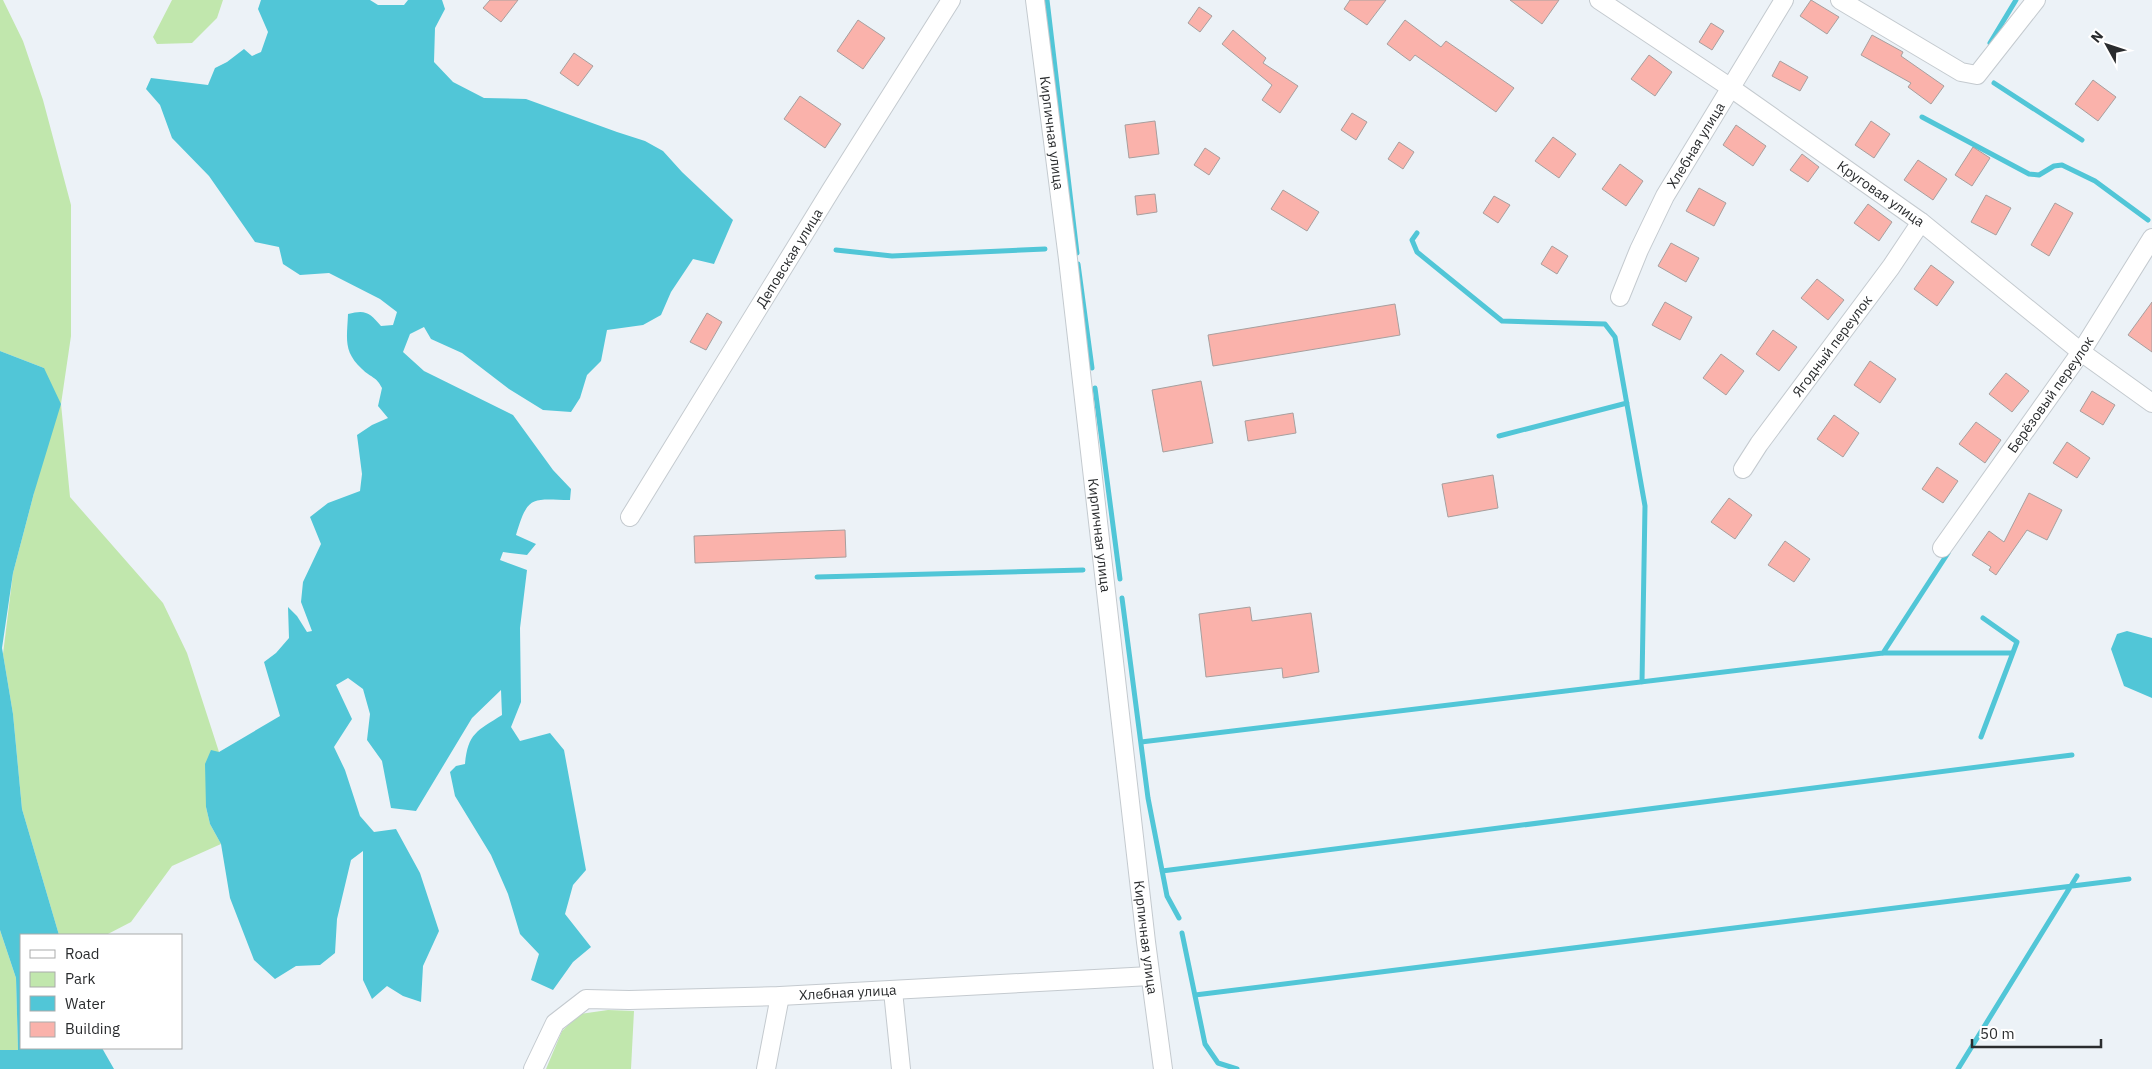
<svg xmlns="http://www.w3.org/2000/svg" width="2152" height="1069" font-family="'IBM Plex Sans',sans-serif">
<rect width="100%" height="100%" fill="#ecf2f7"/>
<path fill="#c1e7ad" d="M 0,0 L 3,0 L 23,41 L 43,100 L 71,205 L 71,336 L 61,404 L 70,497 L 163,603 L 187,653 L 219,752 L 207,786 L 206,807 L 210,824 L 221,844 L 172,866 L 131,922 L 106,935 L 59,935 L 22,809 L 13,714 L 3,654 L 13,573 L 34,493 L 44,368 L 0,351 Z
M 172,0 L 223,0 L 217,18 L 192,43 L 157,44 L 153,37 Z
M 0,930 L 16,978 L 18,1050 L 0,1050 Z
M 608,1010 L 634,1011 L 631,1069 L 546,1069 L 562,1031 L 580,1014 Z"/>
<path fill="#51c6d7" d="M 261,0 L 370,0 L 378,5 L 404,5 L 408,0 L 442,0 L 445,9 L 435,28 L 434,62 L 453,82 L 484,98 L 526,99 L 617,132 L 645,141 L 663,151 L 682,172 L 733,220 L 714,264 L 693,259 L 671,292 L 661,315 L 643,325 L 607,330 L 601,361 L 587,375 L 580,398 L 571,412 L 543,410 L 509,389 L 462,353 L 431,339 L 424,327 L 410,334 L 403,352 L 424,371 L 513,415 L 553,470 L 571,489 L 570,500 C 531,499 528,495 516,535 L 536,544 L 527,555 L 503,552 L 500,560 L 527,570 L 520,628 L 521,702 L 511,727 L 520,741 L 550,733 L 564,750 L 586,870 L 573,885 L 565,914 L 591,947 L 573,962 L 553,990 L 531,980 L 539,954 L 520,934 L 508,894 L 491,855 L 455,796 L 450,772 L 456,766 L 465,764 C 468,733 477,731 502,715 L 501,690 L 472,718 L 416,811 L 391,808 L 382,761 L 367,740 L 370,714 L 363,689 L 348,678 L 336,685 L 352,719 L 334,747 L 345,770 L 360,816 L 374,832 L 396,829 L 420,873 L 439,931 L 423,966 L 421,1002 L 403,996 L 387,986 L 372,999 L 363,980 L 363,851 L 351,860 L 337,919 L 335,953 L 320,965 L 296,966 L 275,979 L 254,960 L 230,898 L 221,844 L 210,824 L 206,807 L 205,764 L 211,750 L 219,752 L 280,716 L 264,662 L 276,653 L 289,638 L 288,607 L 297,616 L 307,632 L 312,631 L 301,602 L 303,582 L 321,544 L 310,517 L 328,503 L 360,491 L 362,474 L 357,435 L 372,425 L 388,418 L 378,406 L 382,388 C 376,376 371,378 362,369 C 343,351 347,339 348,314 C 366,309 370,313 381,326 L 393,325 L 397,312 L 380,299 L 329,273 L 300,275 L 283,264 L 279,247 L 255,242 L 209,176 L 172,138 L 160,105 L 146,89 L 151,78 L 208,85 L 215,68 L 227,62 L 244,49 L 252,56 L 261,52 L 268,32 L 258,9 Z
M 0,351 L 44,368 L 61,404 L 34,493 L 13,573 L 2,648 L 13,714 L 22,809 L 59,935 L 21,935 L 21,1048 L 102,1048 L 114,1069 L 0,1069 L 0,1050 L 18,1050 L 16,978 L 0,930 Z
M 2127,631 L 2152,638 L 2152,698 L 2124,686 L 2111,649 L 2117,634 Z"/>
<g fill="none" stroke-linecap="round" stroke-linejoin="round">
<path stroke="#51c6d7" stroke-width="5" d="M 1047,0 L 1077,253
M 1990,43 L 2016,0
M 1994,83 L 2082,140
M 1922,117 L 2029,174 L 2039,175 L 2054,166 L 2062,165 L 2095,181 L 2148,220
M 1417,233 L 1412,240 L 1417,252 L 1502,321 L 1605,324 L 1615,337 L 1645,506 L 1642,682
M 836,250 L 892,256 L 1045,249
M 1078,264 L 1092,368
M 1095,388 L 1120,579
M 1499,436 L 1627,403
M 817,577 L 1083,570
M 1122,598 L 1148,798 L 1167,896 L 1179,918
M 1883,653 L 1948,553
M 1981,737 L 2017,642 L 1983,618
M 1141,742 L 1883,653 L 2012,653
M 1162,871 L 2072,755
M 1182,933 L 1205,1044 L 1218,1063 L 1237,1069
M 1195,995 L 2129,879
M 1958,1069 L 2077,876"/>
</g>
<path fill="#fab2ab" stroke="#a79f9e" d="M 490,0 L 518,0 L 501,22 L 483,8 Z
M 1350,0 L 1386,0 L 1367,25 L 1344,9 Z
M 1510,0 L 1559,0 L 1542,24 Z
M 1811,0 L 1839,17 L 1827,34 L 1800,16 Z
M 1199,7 L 1212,16 L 1200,32 L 1188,23 Z
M 858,20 L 885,38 L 863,69 L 837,51 Z
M 1405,20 L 1441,47 L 1446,41 L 1514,88 L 1496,112 L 1415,55 L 1410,61 L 1387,44 Z
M 1711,23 L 1724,31 L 1712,50 L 1699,42 Z
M 1233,30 L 1266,58 L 1263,63 L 1298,86 L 1280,113 L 1262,100 L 1272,85 L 1222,44 Z
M 1872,35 L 1903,52 L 1901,56 L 1944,86 L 1931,104 L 1908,87 L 1911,83 L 1861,55 Z
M 574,53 L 593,66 L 578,86 L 560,73 Z
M 1649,55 L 1672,72 L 1655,96 L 1631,79 Z
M 1780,61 L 1808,77 L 1800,91 L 1772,76 Z
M 2093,80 L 2116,97 L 2098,121 L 2075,104 Z
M 800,96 L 841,124 L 825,148 L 784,119 Z
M 1352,113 L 1367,122 L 1356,140 L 1341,130 Z
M 1155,121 L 1159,154 L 1129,158 L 1125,125 Z
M 1871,121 L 1890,134 L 1874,158 L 1855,145 Z
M 1736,125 L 1766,146 L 1753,166 L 1723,145 Z
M 1553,137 L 1576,154 L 1559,178 L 1535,161 Z
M 1399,142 L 1414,152 L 1403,169 L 1388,159 Z
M 1973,147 L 1990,158 L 1972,186 L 1955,175 Z
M 1205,148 L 1220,158 L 1209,175 L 1194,165 Z
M 1802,154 L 1819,167 L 1808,182 L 1790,170 Z
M 1918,160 L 1947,179 L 1933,200 L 1904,180 Z
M 1620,164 L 1643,181 L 1626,206 L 1602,189 Z
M 1699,188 L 1726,203 L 1714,226 L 1686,211 Z
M 1283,190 L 1319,212 L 1307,231 L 1271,209 Z
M 1155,194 L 1157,212 L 1137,215 L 1135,196 Z
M 1986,195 L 2011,208 L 1996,235 L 1971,222 Z
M 1494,196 L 1510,205 L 1498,223 L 1483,213 Z
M 2055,203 L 2073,213 L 2049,256 L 2031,245 Z
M 1868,204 L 1892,222 L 1879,241 L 1854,223 Z
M 1671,243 L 1699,258 L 1686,282 L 1658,266 Z
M 1552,246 L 1568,256 L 1557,274 L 1541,264 Z
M 1931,265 L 1954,282 L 1937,306 L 1914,289 Z
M 1817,279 L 1844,300 L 1828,320 L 1801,298 Z
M 1665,302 L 1692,317 L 1680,340 L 1652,325 Z
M 2152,302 L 2152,352 L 2128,335 Z
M 1395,304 L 1400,335 L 1213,366 L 1208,335 Z
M 707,313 L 722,322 L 706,350 L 690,342 Z
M 1773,330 L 1797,347 L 1779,371 L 1756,354 Z
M 1721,354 L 1744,371 L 1726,395 L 1703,378 Z
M 1870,361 L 1896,379 L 1880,403 L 1854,385 Z
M 2006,373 L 2029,391 L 2012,412 L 1989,394 Z
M 1201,381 L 1213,443 L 1163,452 L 1152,390 Z
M 2092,391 L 2115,405 L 2103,425 L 2080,411 Z
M 1293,413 L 1296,433 L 1248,441 L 1245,421 Z
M 1834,415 L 1859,433 L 1843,457 L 1817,439 Z
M 1976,422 L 2001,440 L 1985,463 L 1959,444 Z
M 2067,442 L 2090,458 L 2077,478 L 2053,463 Z
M 1937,467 L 1958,481 L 1943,503 L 1922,489 Z
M 1493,475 L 1498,508 L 1448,517 L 1442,484 Z
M 2029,493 L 2062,510 L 2047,540 L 2027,530 L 1996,575 L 1989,570 L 1991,567 L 1972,555 L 1989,531 L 2004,542 Z
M 1729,498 L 1752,515 L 1735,539 L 1711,522 Z
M 845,530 L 846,557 L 695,563 L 694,536 Z
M 1785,541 L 1810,559 L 1794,582 L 1768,565 Z
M 1250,607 L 1252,621 L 1311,613 L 1319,672 L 1283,678 L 1282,668 L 1206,677 L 1199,614 Z"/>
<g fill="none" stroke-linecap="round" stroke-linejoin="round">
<defs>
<g id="street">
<path id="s1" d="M 1035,0 L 1068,259 L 1146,942 L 1163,1069"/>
<path id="s2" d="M 1599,0 L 1731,88 L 1921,222 L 2081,352 L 2152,403"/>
<path d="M 1840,0 L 1961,72 L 1977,75 L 2036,0"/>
<path id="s3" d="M 1620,297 L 1639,250 L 1665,196 L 1784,0"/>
<path id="s4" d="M 1743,469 L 1759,444 L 1891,267 L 1921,222"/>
<path id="s5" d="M 630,517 L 831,190 L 951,0"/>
<path id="s6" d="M 1942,548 L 2081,352 L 2152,238"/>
<path d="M 893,991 L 901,1069"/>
<path id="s7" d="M 533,1069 L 555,1023 L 586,999 L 629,1000 L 780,996 L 1150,976"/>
<path d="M 766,1069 L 780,996"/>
</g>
</defs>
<use href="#street" stroke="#c4cacf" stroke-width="20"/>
<use href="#street" stroke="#fff" stroke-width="18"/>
</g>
<g text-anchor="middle" stroke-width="4" stroke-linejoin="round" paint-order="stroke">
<g font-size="14" fill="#2a2c2e" stroke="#fff">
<text dy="5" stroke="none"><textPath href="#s1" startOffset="134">Кирпичная улица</textPath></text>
<text dy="5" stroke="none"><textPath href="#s3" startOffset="170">Хлебная улица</textPath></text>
<text dy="5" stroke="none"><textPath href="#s2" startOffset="342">Круговая улица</textPath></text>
<text dy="5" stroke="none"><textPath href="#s5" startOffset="304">Деповская улица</textPath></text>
<text dy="5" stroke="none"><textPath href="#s4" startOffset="152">Ягодный переулок</textPath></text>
<text dy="5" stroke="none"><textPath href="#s6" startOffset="188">Берёзовый переулок</textPath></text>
<text dy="5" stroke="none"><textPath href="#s1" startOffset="539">Кирпичная улица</textPath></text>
<text dy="5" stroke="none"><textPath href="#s1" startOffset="944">Кирпичная улица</textPath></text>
<text dy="5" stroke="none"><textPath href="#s7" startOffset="352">Хлебная улица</textPath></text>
</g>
</g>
<rect x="20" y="934" width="162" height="115" fill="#ffffff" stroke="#aaabab"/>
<rect x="30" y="950" width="25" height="8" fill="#ffffff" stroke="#aaabab"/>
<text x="65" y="959" font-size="15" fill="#2a2c2e">Road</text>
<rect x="30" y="972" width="25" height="15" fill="#c1e7ad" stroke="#aaabab"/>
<text x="65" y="984" font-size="15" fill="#2a2c2e">Park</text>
<rect x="30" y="996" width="25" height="15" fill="#51c6d7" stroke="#aaabab"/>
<text x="65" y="1009" font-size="15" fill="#2a2c2e">Water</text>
<rect x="30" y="1022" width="25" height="15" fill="#fab2ab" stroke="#aaabab"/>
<text x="65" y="1034" font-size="15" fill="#2a2c2e">Building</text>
<g transform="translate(2107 45) rotate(310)" stroke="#ffffff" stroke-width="4" paint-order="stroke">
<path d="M0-4L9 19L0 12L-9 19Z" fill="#2a2c2e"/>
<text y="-8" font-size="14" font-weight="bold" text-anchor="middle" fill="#2a2c2e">N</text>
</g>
<path d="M1972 1039v8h129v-8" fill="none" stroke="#2a2c2e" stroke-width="2.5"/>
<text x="1980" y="1039" font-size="15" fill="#2a2c2e" stroke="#ffffff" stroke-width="4" paint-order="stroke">50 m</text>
</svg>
